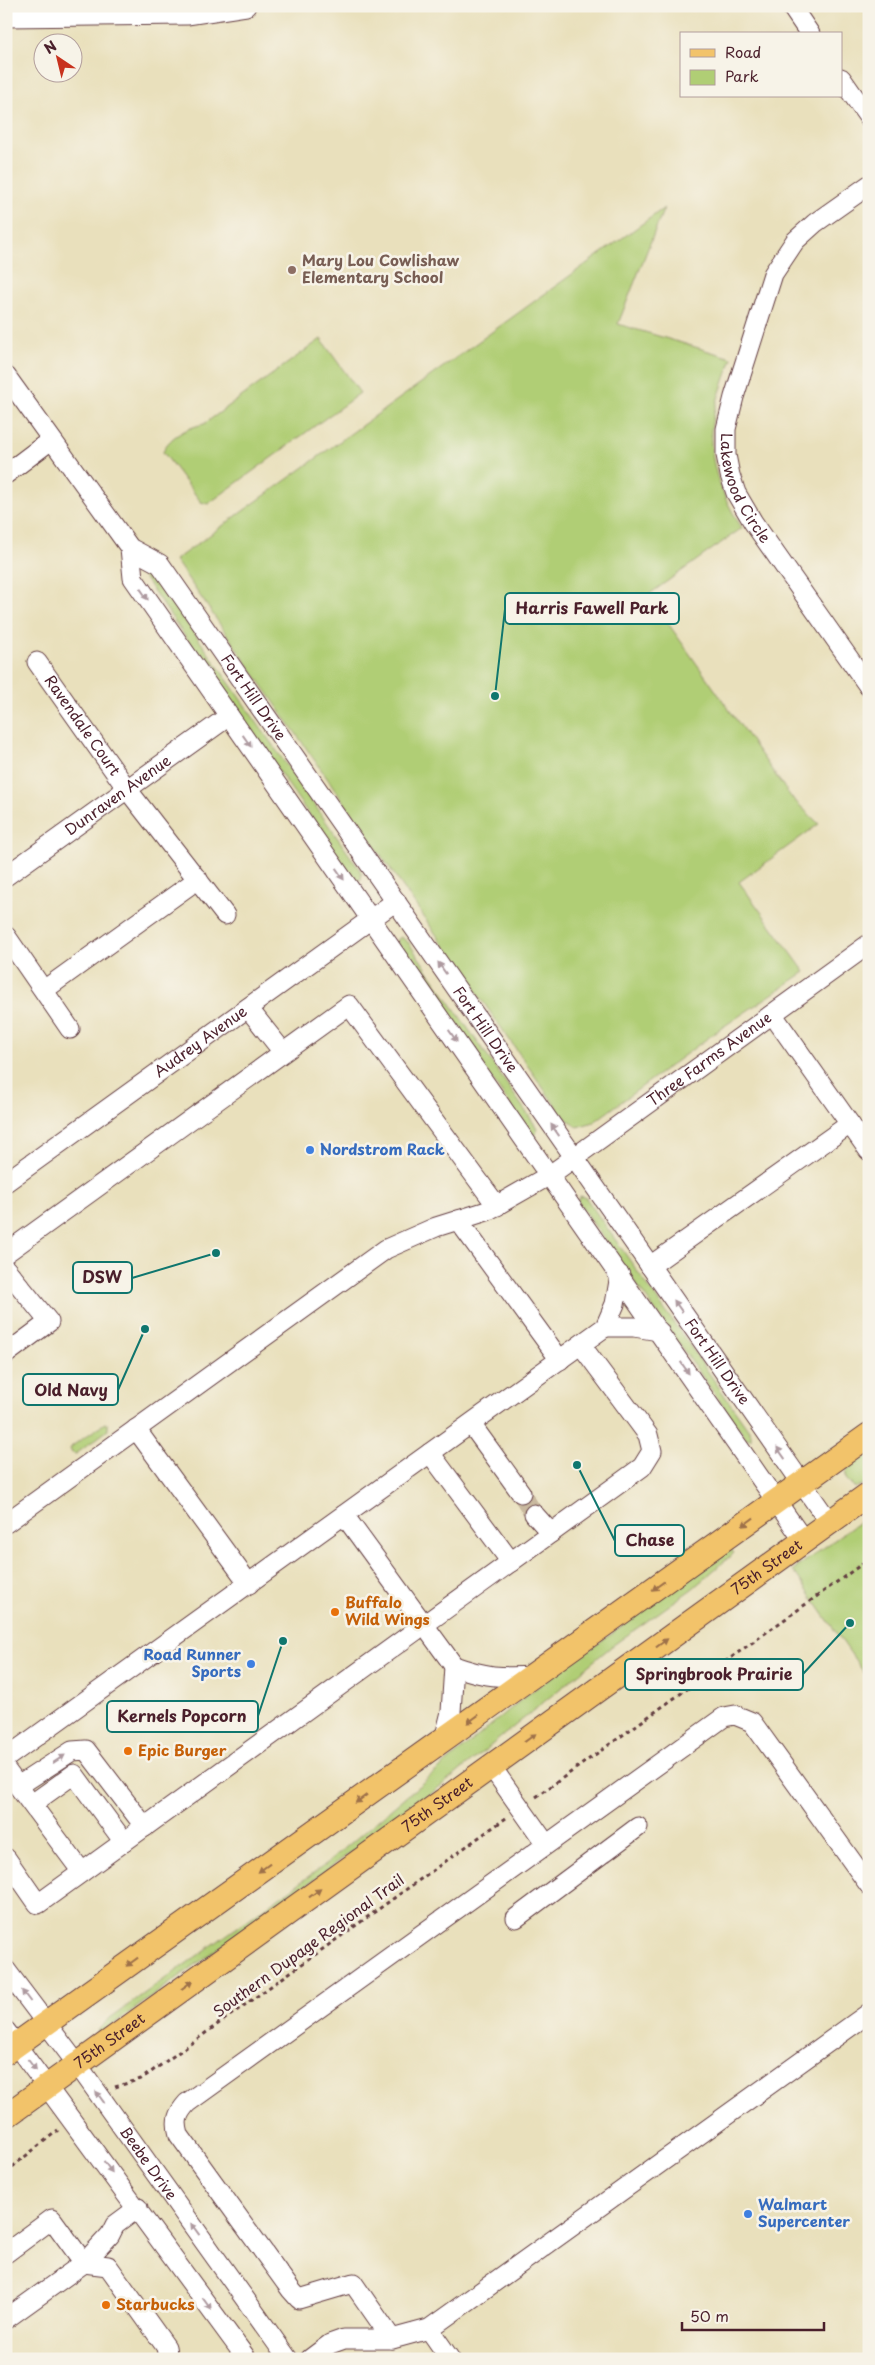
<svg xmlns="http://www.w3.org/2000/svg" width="875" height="2365" font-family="'Playpen Sans',sans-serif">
<rect width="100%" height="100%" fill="#f7f3e8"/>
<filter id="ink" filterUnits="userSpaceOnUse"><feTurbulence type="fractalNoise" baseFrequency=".02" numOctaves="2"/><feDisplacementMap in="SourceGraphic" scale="10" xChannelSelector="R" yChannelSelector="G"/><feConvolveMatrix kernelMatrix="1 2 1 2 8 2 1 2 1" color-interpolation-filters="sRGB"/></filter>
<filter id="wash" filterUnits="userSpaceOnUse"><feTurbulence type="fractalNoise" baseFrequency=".0096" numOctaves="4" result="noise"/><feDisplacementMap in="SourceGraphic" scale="20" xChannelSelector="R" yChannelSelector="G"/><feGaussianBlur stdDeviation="1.12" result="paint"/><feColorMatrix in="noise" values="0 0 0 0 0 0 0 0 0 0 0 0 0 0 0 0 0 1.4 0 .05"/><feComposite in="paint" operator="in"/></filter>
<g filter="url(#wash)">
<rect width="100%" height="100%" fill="#e9e0bc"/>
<path fill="#b0ce75" stroke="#7d7650" d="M 664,208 L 618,324 L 732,358 C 724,383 710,413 711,439 C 712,473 725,501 742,528 L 648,595 L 791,797 L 819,824 L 739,882 L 805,972 L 720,1029 L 594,1122 L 577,1127 L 562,1115 L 175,560 Z
M 321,339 L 360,393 L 208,504 L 201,502 L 163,452 C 168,437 189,427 204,424 Z
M 142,558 L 362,873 L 361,879 L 357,881 L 353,878 L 134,563 Z
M 401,937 L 408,942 L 531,1119 L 537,1128 L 536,1134 L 532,1136 L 397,944 L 398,939 Z
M 580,1196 L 586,1198 L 751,1433 L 751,1439 L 746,1438 L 577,1201 Z
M 105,1423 L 108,1424 L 108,1430 L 76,1454 L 72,1453 L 70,1449 L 72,1446 Z
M 869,1450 L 869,1482 L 855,1488 L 846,1479 C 843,1465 859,1458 869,1450 Z
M 869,1515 L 869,1680 L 793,1570 Z
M 730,1548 L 734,1553 L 692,1589 L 612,1646 L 455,1775 L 400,1817 L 100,2034 L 97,2031 L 110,2018 L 326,1864 L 528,1694 Z"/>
</g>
<g filter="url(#ink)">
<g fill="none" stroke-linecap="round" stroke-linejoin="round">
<path stroke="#c9b99f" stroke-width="19" stroke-dasharray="19 9" stroke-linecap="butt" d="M 521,1493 L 534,1514"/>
<defs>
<g id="minor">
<path d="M 791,6 L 810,34"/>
<path d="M 6,17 L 187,15 L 246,6"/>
<path d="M 841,78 L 869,118"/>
<path id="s1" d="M 869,185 L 815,223 L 795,241 L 773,274 L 734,397 L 726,429 L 726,455 L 730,475 L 736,493 L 753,522 L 869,687"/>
<path id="s2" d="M 6,376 L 130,548 L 160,564 L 829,1522"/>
<path d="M 6,474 L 51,440"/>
<path d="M 130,548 L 133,578 L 804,1541"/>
<path id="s3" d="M 37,662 L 127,789 L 225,915"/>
<path id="s4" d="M 6,876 L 229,716"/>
<path d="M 6,936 L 70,1029"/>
<path d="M 44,990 L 198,879"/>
<path d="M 248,1008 L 283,1052"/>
<path d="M 773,1015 L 869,1151"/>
<path id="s5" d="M 6,1182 L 396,901"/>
<path d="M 458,1220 L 560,1360"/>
<path d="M 6,1253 L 349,1005 L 497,1206"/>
<path d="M 650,1266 L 850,1124"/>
<path d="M 6,1269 L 49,1322 L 6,1354"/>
<path d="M 605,1327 L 634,1327 L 659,1331"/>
<path d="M 471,1424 L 521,1493"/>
<path d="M 136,1429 L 249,1584"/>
<path d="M 430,1453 L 511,1562"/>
<path d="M 534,1514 L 551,1533"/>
<path d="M 344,1515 L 454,1666 C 485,1677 501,1678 533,1676"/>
<path id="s6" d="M 6,1523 L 386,1249 L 436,1227 L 487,1211 L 550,1175 L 869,944"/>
<path d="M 444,1740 L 451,1712 L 454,1666"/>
<path d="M 6,1758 L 605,1327 L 615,1304 L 620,1275"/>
<path d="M 491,1766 L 546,1844"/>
<path d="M 6,1770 L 82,1872"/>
<path d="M 18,1786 L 72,1751 L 86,1750 L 145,1827"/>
<path d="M 32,1804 L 74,1774 L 124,1842"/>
<path d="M 6,1858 L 38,1904 L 642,1467 L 652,1451 L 648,1435 L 581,1345"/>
<path d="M 516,1918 L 638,1827"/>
<path id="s7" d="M 6,1970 L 77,2064 L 288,2359"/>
<path d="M 6,2031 L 247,2359"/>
<path d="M 6,2253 L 52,2219 L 84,2263 L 108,2266 L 166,2347 L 168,2359"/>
<path d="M 6,2319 L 84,2263 L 110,2235 L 115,2225 L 138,2208"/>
<path d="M 429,2329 L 450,2359"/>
<path d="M 392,2339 L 353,2283 L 299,2299 L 291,2290 L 179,2135 C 175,2121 177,2114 187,2103 L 724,1717 L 735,1715 L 752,1722 L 869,1885"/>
<path d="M 310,2359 L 330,2344 L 344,2339 L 392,2339 L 429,2329 L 869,2013"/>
</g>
<g id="major">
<path d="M 6,2052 L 869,1435"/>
<path id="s8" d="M 6,2116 L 869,1494"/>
</g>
</defs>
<use href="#minor" stroke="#623c41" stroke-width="21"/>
<use href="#major" stroke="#623c41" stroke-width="26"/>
<path stroke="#623c41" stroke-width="3" stroke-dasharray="4 4" stroke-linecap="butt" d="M 536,1797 L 869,1559
M 115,2087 L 141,2079 L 151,2072 L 506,1818
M 6,2172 L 58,2130"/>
<use href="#minor" stroke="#fff" stroke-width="19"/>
<use href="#major" stroke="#f2c36a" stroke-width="24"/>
</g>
<defs><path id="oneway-solid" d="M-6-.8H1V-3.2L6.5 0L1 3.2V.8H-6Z" transform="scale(1.25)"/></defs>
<g fill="#ae9aa0">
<use href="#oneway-solid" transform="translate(144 594) rotate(55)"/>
<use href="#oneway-solid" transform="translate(247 741) rotate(55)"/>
<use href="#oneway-solid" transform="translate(340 874) rotate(55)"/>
<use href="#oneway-solid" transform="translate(442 968) rotate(-125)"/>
<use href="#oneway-solid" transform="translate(453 1036) rotate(55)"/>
<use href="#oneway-solid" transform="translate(555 1130) rotate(-125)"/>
<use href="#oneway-solid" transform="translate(678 1306) rotate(-125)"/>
<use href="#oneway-solid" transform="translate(685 1368) rotate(55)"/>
<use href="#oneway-solid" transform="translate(781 1453) rotate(-125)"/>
<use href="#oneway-solid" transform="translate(59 1759) rotate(-33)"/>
<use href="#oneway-solid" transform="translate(26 1996) rotate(-127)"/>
<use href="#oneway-solid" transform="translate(32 2065) rotate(53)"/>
<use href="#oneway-solid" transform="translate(100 2097) rotate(-126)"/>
<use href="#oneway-solid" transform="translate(108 2167) rotate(54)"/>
<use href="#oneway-solid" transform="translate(195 2229) rotate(-126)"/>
<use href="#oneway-solid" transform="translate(207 2304) rotate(54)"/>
</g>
<g fill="#9e714a">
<use href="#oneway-solid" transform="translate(748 1522) rotate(144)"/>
<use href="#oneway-solid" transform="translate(658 1586) rotate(144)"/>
<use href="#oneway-solid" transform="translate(662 1643) rotate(-36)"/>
<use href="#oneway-solid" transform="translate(473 1719) rotate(144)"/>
<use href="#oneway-solid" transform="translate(530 1738) rotate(-36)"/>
<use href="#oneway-solid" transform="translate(361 1799) rotate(144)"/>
<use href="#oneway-solid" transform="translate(264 1868) rotate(144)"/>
<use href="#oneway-solid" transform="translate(315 1893) rotate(-36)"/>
<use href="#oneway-solid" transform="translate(132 1962) rotate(144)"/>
<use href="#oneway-solid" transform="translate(187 1985) rotate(-36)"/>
</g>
</g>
<circle fill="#8d6e63" stroke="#f7f3e8" stroke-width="2" cx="292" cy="270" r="5"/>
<g fill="#3f7fe0" stroke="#f7f3e8" stroke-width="2">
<circle cx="310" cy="1150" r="5"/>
<circle cx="251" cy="1664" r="5"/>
<circle cx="748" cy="2214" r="5"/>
</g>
<g fill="#e8710a" stroke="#f7f3e8" stroke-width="2">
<circle cx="335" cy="1612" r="5"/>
<circle cx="128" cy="1751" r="5"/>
<circle cx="106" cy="2305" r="5"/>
</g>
<g text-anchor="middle" stroke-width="5" stroke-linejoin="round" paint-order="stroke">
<g font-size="15" font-weight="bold" fill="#785e54" stroke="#f7f3e8" text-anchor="start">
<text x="302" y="266">Mary Lou Cowlishaw<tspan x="302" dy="17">Elementary School</tspan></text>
</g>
<g font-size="15" fill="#4a1f2b" stroke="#f7f3e8">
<text dy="5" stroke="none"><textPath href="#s1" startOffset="358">Lakewood Circle</textPath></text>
<text dy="5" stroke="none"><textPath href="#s2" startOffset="409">Fort Hill Drive</textPath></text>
<text dy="5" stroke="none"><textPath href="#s3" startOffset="78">Ravendale Court</textPath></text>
<text dy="5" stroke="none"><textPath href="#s4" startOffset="138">Dunraven Avenue</textPath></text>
<text dy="5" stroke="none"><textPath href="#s2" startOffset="814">Fort Hill Drive</textPath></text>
<text dy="5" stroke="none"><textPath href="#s5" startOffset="240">Audrey Avenue</textPath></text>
<text dy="5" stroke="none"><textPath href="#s6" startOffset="846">Three Farms Avenue</textPath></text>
<text dy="5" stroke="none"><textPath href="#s2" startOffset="1219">Fort Hill Drive</textPath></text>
<text dy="5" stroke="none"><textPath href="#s8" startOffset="938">75th Street</textPath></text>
<text dy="5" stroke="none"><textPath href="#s8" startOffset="532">75th Street</textPath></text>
<text transform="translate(309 1946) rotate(-36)" y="5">Southern Dupage Regional Trail</text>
<text dy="5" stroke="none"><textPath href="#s8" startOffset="128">75th Street</textPath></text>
<text dy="5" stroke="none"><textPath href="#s7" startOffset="240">Beebe Drive</textPath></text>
</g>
<g font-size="15" font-weight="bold" fill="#366cbe" stroke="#f7f3e8" text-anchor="start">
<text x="320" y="1155">Nordstrom Rack</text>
<text x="241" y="1660" text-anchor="end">Road Runner<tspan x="241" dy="17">Sports</tspan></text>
<text x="758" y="2210">Walmart<tspan x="758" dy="17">Supercenter</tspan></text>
</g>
<g font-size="15" font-weight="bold" fill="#c56008" stroke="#f7f3e8" text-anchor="start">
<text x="345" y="1608">Buffalo<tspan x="345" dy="17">Wild Wings</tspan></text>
<text x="138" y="1756">Epic Burger</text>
<text x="116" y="2310">Starbucks</text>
</g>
</g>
<path fill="none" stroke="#0f766e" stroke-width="2" d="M495 696L505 609M216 1253L132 1278M145 1329L118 1390M577 1465L615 1541M850 1623L803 1674M283 1641L258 1716"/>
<g fill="#0f766e" stroke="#f7f3e8" stroke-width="2">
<circle cx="495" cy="696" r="5"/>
<circle cx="216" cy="1253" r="5"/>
<circle cx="145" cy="1329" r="5"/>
<circle cx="577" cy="1465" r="5"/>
<circle cx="850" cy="1623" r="5"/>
<circle cx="283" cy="1641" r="5"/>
</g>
<g fill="#f7f3e8" stroke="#0f766e" stroke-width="2">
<rect x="505" y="593" width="174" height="31" rx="5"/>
<rect x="73" y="1262" width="59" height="31" rx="5"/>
<rect x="23" y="1374" width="95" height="31" rx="5"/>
<rect x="615" y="1525" width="69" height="31" rx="5"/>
<rect x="625" y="1659" width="178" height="31" rx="5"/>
<rect x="107" y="1701" width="151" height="31" rx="5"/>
</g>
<g font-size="16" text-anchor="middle" font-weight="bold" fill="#4a1f2b">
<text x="592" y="614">Harris Fawell Park</text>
<text x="102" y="1283">DSW</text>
<text x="71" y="1396">Old Navy</text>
<text x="650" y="1546">Chase</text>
<text x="714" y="1680">Springbrook Prairie</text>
<text x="182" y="1722">Kernels Popcorn</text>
</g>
<rect width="875" height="2365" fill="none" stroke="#f7f3e8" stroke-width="25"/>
<rect x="680" y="32" width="162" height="65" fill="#f7f3e8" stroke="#b29e9c"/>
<rect x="690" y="49" width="25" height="8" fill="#f2c36a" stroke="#b29e9c"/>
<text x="725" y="58" font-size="15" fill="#4a1f2b">Road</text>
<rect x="690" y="70" width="25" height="15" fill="#b0ce75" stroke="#b29e9c"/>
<text x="725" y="82" font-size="15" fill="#4a1f2b">Park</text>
<g transform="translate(58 58) rotate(325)"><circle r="24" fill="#f7f3e8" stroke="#b29e9c"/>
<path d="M0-4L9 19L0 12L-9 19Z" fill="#c8321e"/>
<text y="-8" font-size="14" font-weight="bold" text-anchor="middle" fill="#4a1f2b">N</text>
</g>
<path d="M682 2322v8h142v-8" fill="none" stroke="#4a1f2b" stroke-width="2.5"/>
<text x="690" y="2322" font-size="15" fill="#4a1f2b" stroke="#f7f3e8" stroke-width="4" paint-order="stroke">50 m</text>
</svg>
